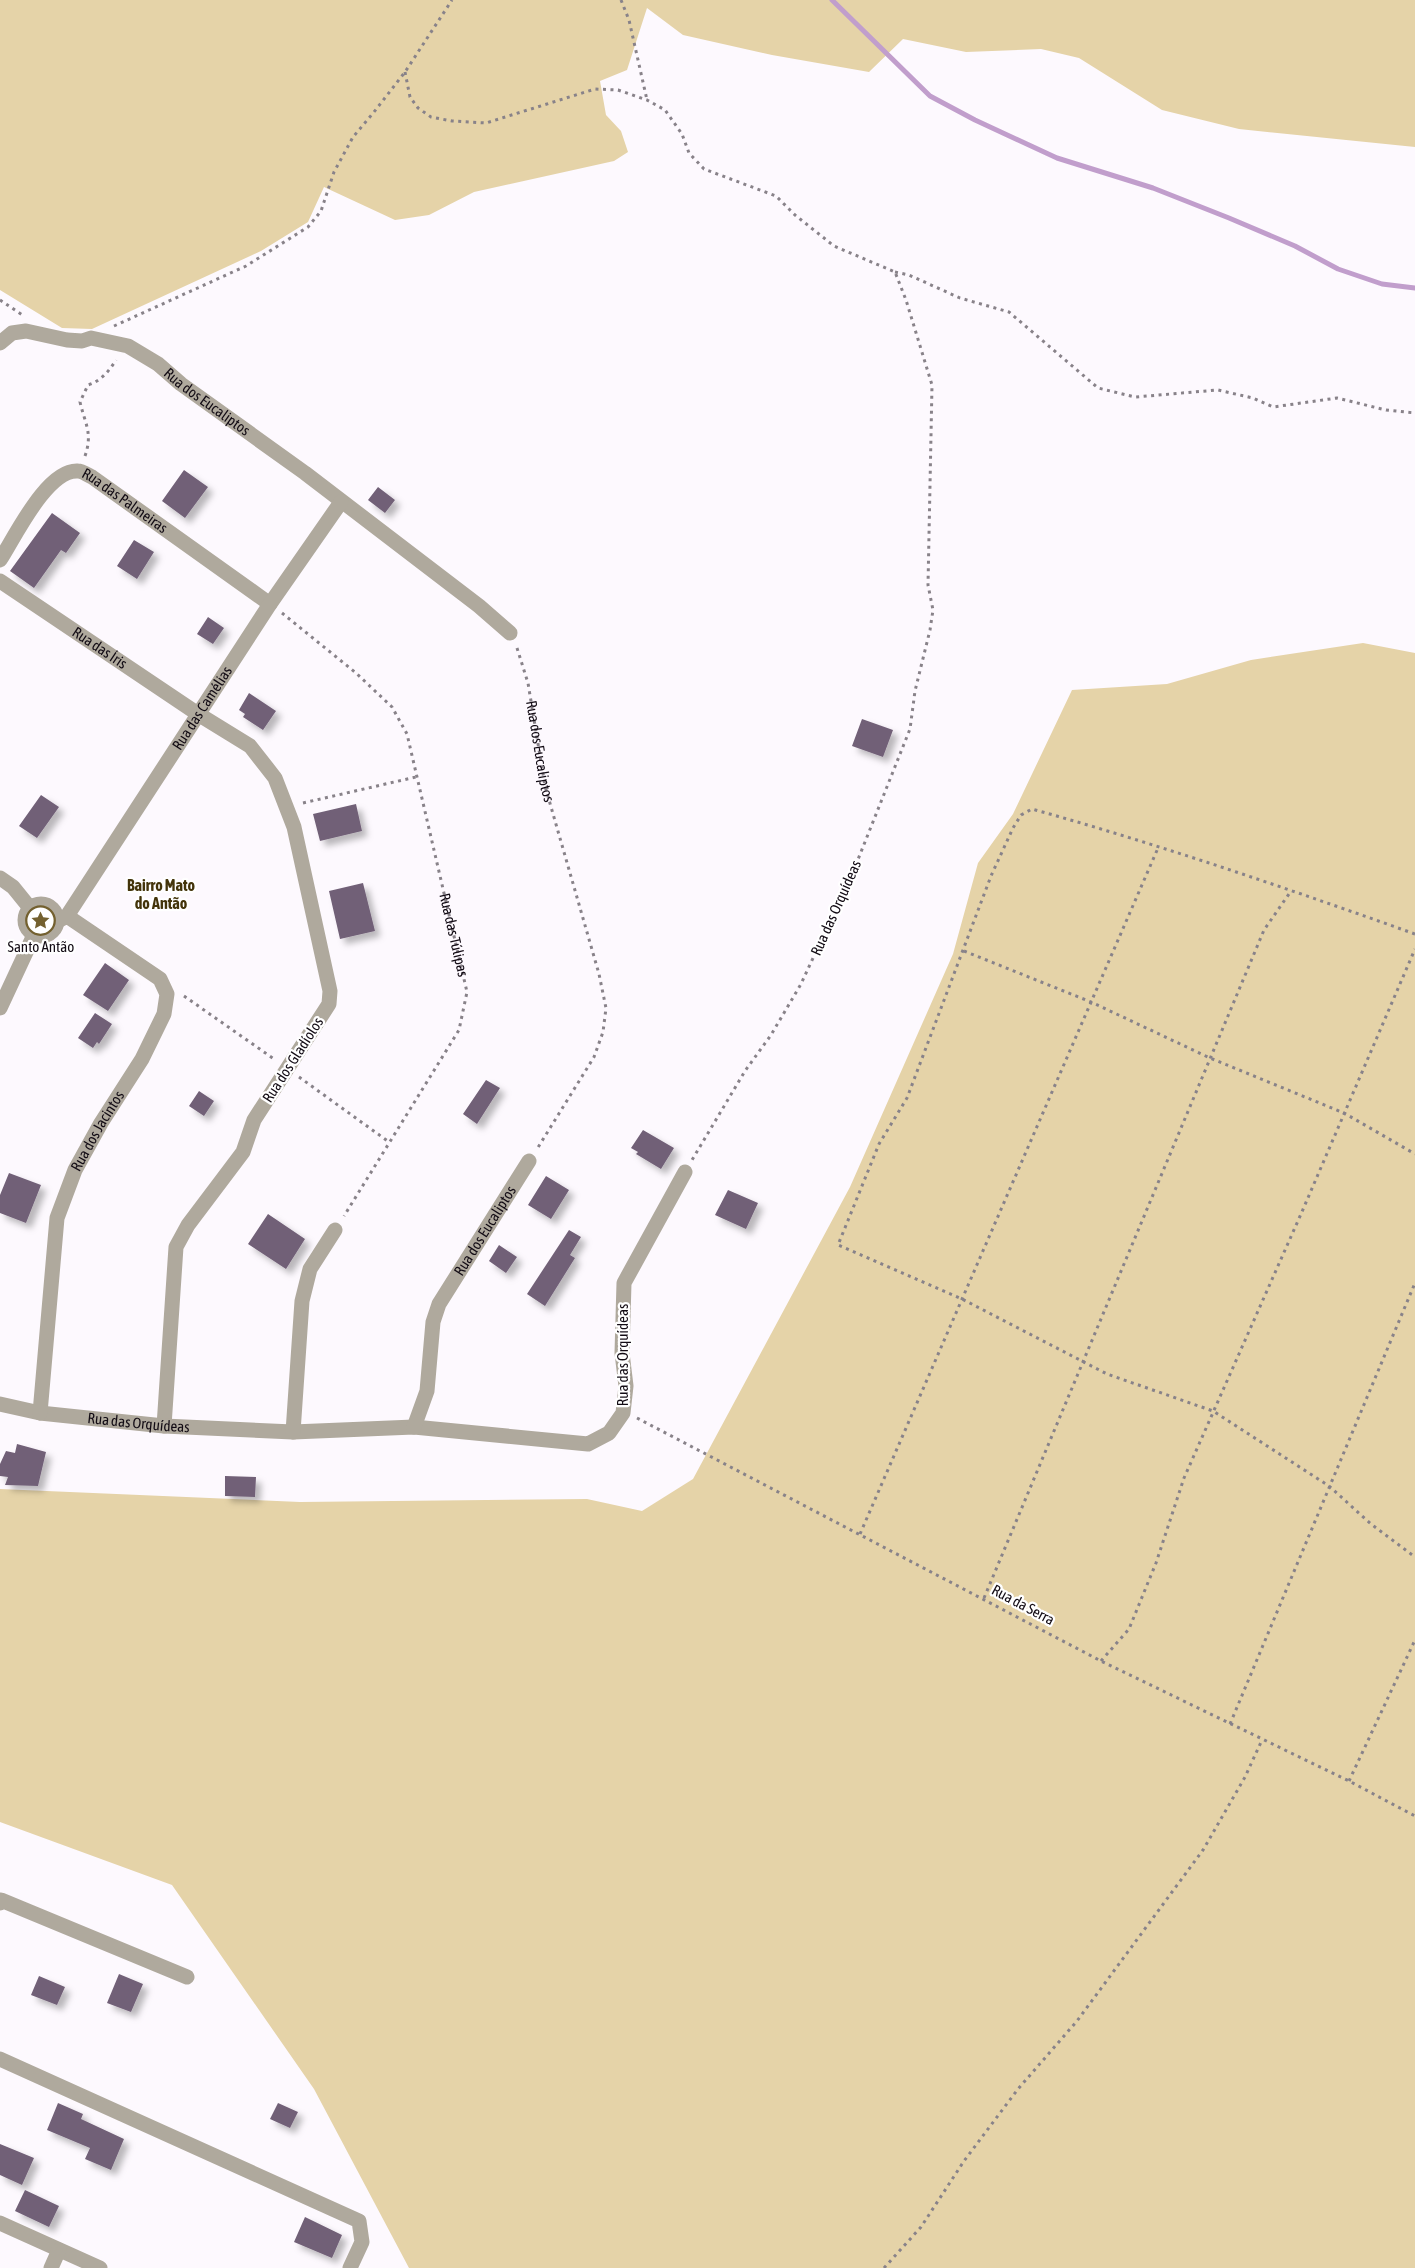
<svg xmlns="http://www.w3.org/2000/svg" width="1415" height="2268" font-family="'Asap Condensed',sans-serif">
<defs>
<filter id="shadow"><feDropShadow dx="5.5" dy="5.5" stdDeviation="3" flood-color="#0004"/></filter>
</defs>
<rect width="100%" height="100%" fill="#fdf9fe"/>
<path fill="#e5d3a8" d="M 0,0 L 1415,0 L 1415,147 L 1239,129 L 1162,110 L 1079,58 L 1041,49 L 966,52 L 903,39 L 869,72 L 772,55 L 683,35 L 647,8 L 627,70 L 600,81 L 606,115 L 621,131 L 628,152 L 614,161 L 474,192 L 429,215 L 395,220 L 324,187 L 308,222 L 261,251 L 92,329 L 62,328 L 0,290 Z
M 1363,643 L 1415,653 L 1415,2268 L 409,2268 L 314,2089 L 172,1885 L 0,1822 L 0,1489 L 300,1502 L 587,1499 L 642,1511 L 693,1479 L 850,1187 L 953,954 L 978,863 L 1013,814 L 1072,690 L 1167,684 L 1251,660 Z"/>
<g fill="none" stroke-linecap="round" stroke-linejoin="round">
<path stroke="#c19ecc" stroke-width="5" d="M 832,0 L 930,96 L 975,120 L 1057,158 L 1153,188 L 1229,218 L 1295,246 L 1338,269 L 1382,284 L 1415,288"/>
</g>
<path fill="#716077" filter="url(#shadow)" d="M 184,470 L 208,487 L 185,518 L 162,501 Z
M 378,487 L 395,500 L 385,513 L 368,500 Z
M 52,513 L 80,533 L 66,553 L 61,550 L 34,588 L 10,571 Z
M 134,540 L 154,552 L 137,579 L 117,566 Z
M 208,617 L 224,628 L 213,644 L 197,634 Z
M 249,693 L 276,711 L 263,730 L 243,717 L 245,714 L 239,710 Z
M 862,719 L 893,730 L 883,757 L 852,746 Z
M 41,795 L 59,807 L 37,838 L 19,826 Z
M 356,804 L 362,831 L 320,841 L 313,814 Z
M 363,883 L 375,931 L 340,939 L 329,891 Z
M 105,963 L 129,980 L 108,1011 L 83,995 Z
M 95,1013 L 112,1024 L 99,1044 L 97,1042 L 93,1048 L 78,1038 Z
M 486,1080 L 500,1088 L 477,1124 L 463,1114 Z
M 199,1091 L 214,1101 L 204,1116 L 189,1106 Z
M 643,1130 L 674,1148 L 661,1169 L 636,1154 L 638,1152 L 631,1148 Z
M 9,1173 L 41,1185 L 26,1223 L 0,1213 L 0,1195 Z
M 546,1176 L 569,1190 L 551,1219 L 528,1205 Z
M 728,1190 L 758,1203 L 746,1229 L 715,1215 Z
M 268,1214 L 305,1239 L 286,1269 L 248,1244 Z
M 569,1230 L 581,1237 L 570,1255 L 575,1258 L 545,1306 L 527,1294 Z
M 499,1245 L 517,1257 L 506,1273 L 489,1261 Z
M 17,1444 L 46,1452 L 38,1486 L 5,1485 L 8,1477 L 0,1476 L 0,1464 L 6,1451 L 15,1453 Z
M 225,1476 L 256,1477 L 255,1497 L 225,1496 Z
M 119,1974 L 143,1984 L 131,2012 L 107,2003 Z
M 39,1976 L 65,1987 L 57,2005 L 31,1995 Z
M 58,2103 L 83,2114 L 81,2119 L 124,2139 L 111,2170 L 85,2159 L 90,2148 L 47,2130 Z
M 278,2103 L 298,2112 L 290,2128 L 270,2119 Z
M 0,2144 L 34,2158 L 22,2185 L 0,2175 Z
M 25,2190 L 59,2206 L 49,2227 L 15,2211 Z
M 305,2217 L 342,2235 L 332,2258 L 294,2242 Z"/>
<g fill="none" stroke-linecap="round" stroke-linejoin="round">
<g stroke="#888289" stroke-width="3" stroke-dasharray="3 4.5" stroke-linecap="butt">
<path d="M 621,0 L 629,20 L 647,100"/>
<path d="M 405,72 L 410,97 L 418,108 L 431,117 L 452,121 L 486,123 L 595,89 L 618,90 L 647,100 L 665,110 L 682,134 L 689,153 L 704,169 L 776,196 L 795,215 L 834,246 L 895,272 L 906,300 L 932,385 L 928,585 L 933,610 L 930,630 L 915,691 L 910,729 L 855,867 L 801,984 L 771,1035 L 745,1071 L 692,1160"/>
<path d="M 895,272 L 909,275 L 960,298 L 1009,312 L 1098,388 L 1135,397 L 1218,390 L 1253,398 L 1273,407 L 1337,398 L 1386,410 L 1415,413"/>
<path d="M 0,300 L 24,316"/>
<path d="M 114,326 L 246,266 L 308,227 L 321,211 L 334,172 L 353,137 L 374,112 L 405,72 L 452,0"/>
<path d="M 85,456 C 93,433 85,424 80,402 L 88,385 C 101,381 109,371 116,360"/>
<path id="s1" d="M 282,613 L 356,673 L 392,707 L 407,734 L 467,992 L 459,1030 L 344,1216"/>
<path id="s2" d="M 517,648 L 528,683 L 545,786 L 599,974 L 606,1008 L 603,1032 L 594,1057 L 537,1149"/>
<path d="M 303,803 L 416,777"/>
<path d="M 1415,934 C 1289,889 1161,845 1032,809 L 1021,815 L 1013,828 L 991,876 L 907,1098 L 879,1144 L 838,1245 L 962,1299 L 1107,1374 L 1213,1411 L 1329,1486 L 1371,1524 L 1415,1557"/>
<path d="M 964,951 L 1091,1002 L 1210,1058 L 1344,1113 L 1415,1154"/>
<path d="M 184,996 L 274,1059"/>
<path d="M 299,1077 L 389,1142"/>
<path d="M 637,1418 L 1101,1661 L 1349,1781 L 1415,1816"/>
<path d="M 860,1534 L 1158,848"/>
<path d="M 984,1598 L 1264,930 L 1291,891"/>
<path d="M 1101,1661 L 1129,1629 L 1156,1563 L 1184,1478 L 1301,1214 L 1415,949"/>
<path d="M 1230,1724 L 1415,1283"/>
<path d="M 1349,1781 L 1415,1640"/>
<path d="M 884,2268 L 921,2227 L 964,2161 L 1018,2089 L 1077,2021 L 1203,1850 L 1245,1777 L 1262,1740"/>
</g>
<g stroke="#afa99d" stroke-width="15">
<path id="s3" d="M 0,343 L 12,333 L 26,331 L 67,340 L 82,341 L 91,338 L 128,346 L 158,364 L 181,384 L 305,473 L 479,606 L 510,633"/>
<path id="s4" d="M 0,560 C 15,537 47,469 78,471 C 82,471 88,475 92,477 L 270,604"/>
<path id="s5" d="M 0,581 L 198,714 L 250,746 L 275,778 L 294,827 L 330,991 L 329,1004 L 254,1120 L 243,1152 L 188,1225 L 176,1247 L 164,1426"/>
<path d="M 0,878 L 13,887 L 30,908"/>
<circle cx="41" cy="920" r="16"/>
<path id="s6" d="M 67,916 L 270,604 L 341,502"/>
<path d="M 0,1008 L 34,935"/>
<path id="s7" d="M 0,1404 L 40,1413 L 164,1426 L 293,1432 L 414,1427 L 588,1444 L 609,1433 L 623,1413 L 626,1386 L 622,1353 L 624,1283 L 685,1172"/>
<path id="s8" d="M 40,1413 L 57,1218 L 75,1170 L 101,1123 L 142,1059 L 164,1014 L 167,994 L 160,979 L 67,916 L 58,921"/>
<path id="s9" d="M 414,1427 L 427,1391 L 433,1322 L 439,1304 L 529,1161"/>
<path d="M 293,1432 L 302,1301 L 310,1269 L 335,1230"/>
<path d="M 0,1903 L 1,1900 L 187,1977"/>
<path d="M 0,2059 L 359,2221 L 362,2242 L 350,2268"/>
<path d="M 0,2223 L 100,2268"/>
<path d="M 51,2268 L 59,2250"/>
</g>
</g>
<defs>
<symbol id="sight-ring" viewBox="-11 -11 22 22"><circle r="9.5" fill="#fff" stroke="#73602f" stroke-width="1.5"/><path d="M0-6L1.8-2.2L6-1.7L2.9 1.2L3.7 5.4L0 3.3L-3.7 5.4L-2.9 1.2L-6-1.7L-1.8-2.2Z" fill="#73602f"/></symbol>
</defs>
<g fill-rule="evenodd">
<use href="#sight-ring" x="24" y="904" width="33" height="33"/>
</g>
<g text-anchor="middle" stroke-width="4.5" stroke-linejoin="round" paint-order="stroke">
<g font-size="15" fill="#120b14" stroke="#fff">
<text dy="5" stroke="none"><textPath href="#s3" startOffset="231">Rua dos Eucaliptos</textPath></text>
<text dy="5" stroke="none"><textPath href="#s4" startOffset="178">Rua das Palmeiras</textPath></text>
<text dy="5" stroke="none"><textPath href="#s5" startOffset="120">Rua das Íris</textPath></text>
<text dy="5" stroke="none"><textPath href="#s6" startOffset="248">Rua das Camélias</textPath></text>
<text dy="5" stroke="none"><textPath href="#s2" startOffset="106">Rua dos Eucaliptos</textPath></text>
<text transform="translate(836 908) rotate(-66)" y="5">Rua das Orquídeas</text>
<text dy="5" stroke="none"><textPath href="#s1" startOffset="382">Rua das Túlipas</textPath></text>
<text transform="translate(293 1060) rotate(-57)" y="5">Rua dos Gladíolos</text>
<text dy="5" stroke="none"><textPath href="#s8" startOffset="292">Rua dos Jacintos</textPath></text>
<text dy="5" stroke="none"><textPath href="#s9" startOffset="213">Rua dos Eucaliptos</textPath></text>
<text transform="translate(623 1355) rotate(-90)" y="5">Rua das Orquídeas</text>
<text dy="5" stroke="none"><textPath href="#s7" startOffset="140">Rua das Orquídeas</textPath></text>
<text transform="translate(1023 1605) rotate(28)" y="5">Rua da Serra</text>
</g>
<g font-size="15" fill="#120b14" stroke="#fff">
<text x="41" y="952">Santo Antão</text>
</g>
<g font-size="16" font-weight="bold" fill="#43340a" stroke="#fff">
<text x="161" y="891">Bairro Mato<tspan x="161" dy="18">do Antão</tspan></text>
</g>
</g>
</svg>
